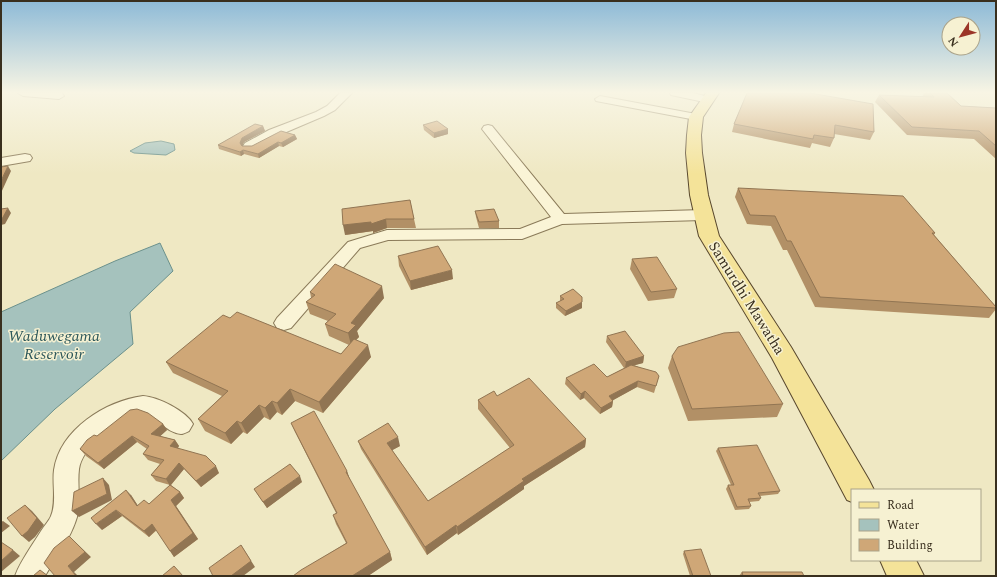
<svg xmlns="http://www.w3.org/2000/svg" width="997" height="577" font-family="Spectral,serif">
<rect width="100%" height="100%" fill="#efe8c3"/>
<path fill="#a5c2bd" stroke="#6b918c" d="M 161,141 L 174,144 L 175,150 L 166,155 L 134,153 L 130,151 L 145,143 Z
M 160,243 L 173,271 L 130,312 L 133,344 L 55,409 L 1,461 L 1,312 L 115,261 Z"/>
<g fill="none" stroke-linecap="round" stroke-linejoin="round">
<defs>
<path id="minor" d="M 18,93 L 62,93 L 64,96 L 59,99 L 23,96 Z
M 340,93 L 352,93 L 335,110 L 324,116 L 277,136 L 253,149 L 245,149 L 243,146 L 245,143 L 269,130 L 316,112 L 327,106 Z
M 670,93 L 693,93 L 713,98 L 714,100 L 709,103 L 671,95 Z
M 600,96 L 696,114 L 700,115 L 702,117 L 700,119 L 696,120 L 596,101 L 595,99 Z
M 488,125 L 492,126 L 564,214 L 703,210 L 708,212 L 711,215 L 708,218 L 703,220 L 562,224 L 522,239 L 388,240 L 360,248 L 291,328 L 284,330 L 277,328 L 274,323 L 277,318 L 348,242 L 387,230 L 520,229 L 551,217 L 482,129 L 484,126 Z
M 25,154 L 30,155 L 32,158 L 30,161 L 1,166 L 1,158 Z
M 143,396 C 158,397 186,411 193,424 L 189,431 C 187,432 183,434 181,434 C 162,432 156,410 134,415 C 114,421 82,448 79,469 C 77,485 81,501 77,517 C 71,538 56,557 45,576 L 15,576 C 21,560 32,546 41,531 C 44,526 49,521 51,516 C 57,502 52,484 54,470 C 60,429 106,401 143,396 Z"/>
<path id="major" d="M 706,93 L 719,93 L 703,117 L 701,135 L 702,153 L 708,195 L 719,236 L 791,347 L 869,480 L 874,490 L 852,490 L 852,502 L 847,500 L 772,358 L 699,236 L 690,195 L 686,153 L 687,135 L 689,117 Z
M 880,560 L 916,560 L 924,576 L 887,576 Z"/>
</defs>
<use href="#minor" stroke="#8a7a59" stroke-width="2"/>
<use href="#major" stroke="#58472d" stroke-width="2"/>
<use href="#minor" fill="#faf4d6" fill-rule="evenodd"/>
<use href="#major" fill="#f4e399" fill-rule="evenodd"/>
</g>
<path fill="#b29066" d="M 924,93 L 947,93 L 961,106 L 996,108 L 996,159 L 974,139 L 907,135 L 875,102 L 879,95 L 922,97 Z
M 873,104 L 874,132 L 870,140 L 834,134 L 834,138 L 830,147 L 812,143 L 810,148 L 732,132 L 734,124 Z
M 423,125 L 448,129 L 448,134 L 434,138 L 424,130 Z
M 263,126 L 265,131 L 244,142 L 242,146 L 252,146 L 295,135 L 297,139 L 283,147 L 279,146 L 259,158 L 244,154 L 241,156 L 219,149 L 218,145 Z
M 738,188 L 935,233 L 934,235 L 996,307 L 996,309 L 989,318 L 815,307 L 787,250 L 783,250 L 771,226 L 747,224 L 735,197 Z
M 410,200 L 414,219 L 416,228 L 387,228 L 373,233 L 373,231 L 345,235 Z
M 475,211 L 499,221 L 499,228 L 479,228 L 476,217 Z
M 398,256 L 453,279 L 411,290 L 399,266 Z
M 632,259 L 677,289 L 674,298 L 648,301 L 630,269 Z
M 310,292 L 384,298 L 357,331 L 359,337 L 356,340 L 371,357 L 323,413 L 295,401 L 282,415 L 277,412 L 270,420 L 264,417 L 247,434 L 243,432 L 231,444 L 205,431 L 198,419 L 222,396 L 173,373 L 166,362 L 230,318 L 341,354 L 349,345 L 329,336 L 325,324 L 328,321 L 310,314 L 306,302 L 311,298 Z
M 560,296 L 582,308 L 565,316 L 556,308 L 556,303 L 560,301 Z
M 607,336 L 644,356 L 643,363 L 634,365 L 659,376 L 654,393 L 637,387 L 613,400 L 613,401 L 612,407 L 600,414 L 584,398 L 580,400 L 565,384 L 566,378 L 607,377 L 624,368 L 606,342 Z
M 672,356 L 783,404 L 777,417 L 688,421 L 668,368 Z
M 497,396 L 586,439 L 585,447 L 524,486 L 524,489 L 458,535 L 457,533 L 427,555 L 361,449 L 358,441 L 400,446 L 392,450 L 428,501 L 510,448 L 478,409 L 478,400 Z
M 291,423 L 347,471 L 350,480 L 390,552 L 392,560 L 368,576 L 293,576 L 346,543 L 336,524 L 333,515 L 336,513 L 295,432 Z
M 163,424 L 167,430 L 160,436 L 175,440 L 179,446 L 178,448 L 219,473 L 201,487 L 184,469 L 171,485 L 180,492 L 184,498 L 176,506 L 198,539 L 174,557 L 157,530 L 149,537 L 122,516 L 102,530 L 131,495 L 138,506 L 149,504 L 170,485 L 156,481 L 151,475 L 160,464 L 148,460 L 143,454 L 147,449 L 137,442 L 104,469 L 86,456 L 80,449 L 97,436 Z
M 718,448 L 780,491 L 778,494 L 760,496 L 761,498 L 759,501 L 749,502 L 751,506 L 749,509 L 735,510 L 726,489 L 728,485 L 731,485 L 716,451 Z
M 302,482 L 267,508 L 254,489 Z
M 684,551 L 711,576 L 690,576 L 683,554 Z
M 742,572 L 804,576 L 739,576 Z"/>
<path fill="#917553" d="M 263,126 L 265,131 L 244,142 L 242,147 L 240,143 L 242,138 Z
M 448,129 L 448,134 L 434,138 L 434,133 Z
M 295,135 L 297,139 L 283,147 L 281,143 Z
M 278,142 L 279,146 L 259,158 L 258,154 Z
M 243,150 L 244,154 L 241,156 L 240,152 Z
M 8,166 L 11,171 L 1,193 L 1,181 Z
M 8,208 L 11,213 L 5,224 L 1,225 L 1,219 Z
M 386,219 L 387,228 L 373,233 L 373,231 L 345,235 L 343,225 Z
M 452,270 L 453,279 L 411,290 L 410,281 Z
M 382,286 L 384,298 L 357,331 L 359,337 L 351,345 L 348,333 L 351,323 Z
M 582,302 L 582,308 L 565,316 L 566,311 Z
M 368,345 L 371,357 L 323,413 L 319,402 Z
M 644,356 L 643,363 L 625,368 L 626,362 Z
M 638,381 L 637,387 L 608,403 L 609,396 Z
M 290,389 L 295,401 L 282,415 L 277,403 Z
M 585,391 L 584,398 L 580,400 L 581,394 Z
M 272,401 L 277,412 L 270,420 L 265,408 Z
M 613,401 L 612,407 L 600,414 L 601,408 Z
M 259,405 L 264,417 L 247,434 L 241,423 Z
M 237,421 L 243,432 L 231,444 L 225,433 Z
M 163,424 L 167,430 L 156,440 L 151,434 Z
M 132,436 L 137,442 L 104,469 L 98,463 Z
M 398,437 L 400,446 L 389,452 L 387,443 Z
M 586,439 L 585,447 L 524,486 L 524,489 L 458,535 L 457,527 L 522,479 Z
M 175,440 L 179,446 L 174,452 L 170,446 Z
M 179,463 L 184,469 L 170,486 L 166,479 Z
M 216,466 L 219,473 L 201,487 L 196,481 Z
M 347,471 L 350,480 L 349,481 L 346,472 Z
M 300,476 L 302,482 L 267,508 L 263,502 Z
M 103,478 L 109,485 L 112,500 L 79,517 L 72,511 Z
M 126,490 L 131,495 L 142,512 L 137,506 Z
M 180,492 L 184,498 L 176,506 L 198,539 L 174,557 L 170,551 L 171,500 Z
M 25,505 L 32,511 L 44,525 L 35,537 L 29,542 L 22,536 Z
M 116,510 L 122,516 L 102,530 L 96,524 Z
M 3,521 L 10,526 L 1,533 L 1,522 Z
M 152,524 L 157,529 L 149,537 L 144,531 Z
M 456,525 L 457,533 L 427,555 L 425,547 Z
M 69,536 L 91,557 L 74,572 L 78,576 L 76,576 L 68,566 Z
M 241,545 L 255,567 L 243,576 L 231,576 Z
M 13,550 L 20,556 L 1,572 L 1,561 Z
M 390,552 L 392,560 L 368,576 L 352,576 Z"/>
<path fill="#cfa777" stroke="#917553" d="M 747,93 L 810,93 L 873,104 L 874,132 L 835,125 L 834,138 L 814,135 L 813,139 L 734,124 Z
M 930,93 L 947,93 L 961,106 L 996,108 L 996,146 L 979,131 L 912,127 L 879,95 L 934,97 Z
M 437,121 L 448,129 L 434,133 L 423,125 Z
M 255,124 L 263,126 L 242,138 L 240,143 L 242,146 L 252,146 L 281,131 L 295,135 L 281,143 L 278,142 L 258,154 L 243,150 L 240,152 L 218,145 Z
M 8,166 L 1,181 L 1,167 Z
M 738,188 L 903,196 L 935,233 L 932,233 L 996,307 L 996,308 L 820,297 L 791,241 L 787,241 L 775,216 L 750,215 Z
M 410,200 L 414,219 L 386,219 L 371,224 L 371,222 L 343,225 L 342,209 Z
M 8,208 L 2,219 L 1,219 L 1,209 Z
M 494,209 L 499,221 L 479,222 L 475,211 Z
M 438,246 L 452,270 L 410,281 L 398,256 Z
M 657,257 L 677,289 L 651,292 L 632,259 Z
M 335,264 L 382,286 L 351,323 L 356,325 L 348,333 L 325,324 L 336,314 L 306,302 L 315,295 L 310,292 Z
M 573,289 L 582,297 L 582,302 L 566,311 L 556,303 L 564,299 L 560,296 Z
M 237,312 L 341,354 L 354,339 L 368,345 L 319,402 L 290,389 L 277,403 L 272,401 L 265,408 L 259,405 L 241,423 L 237,421 L 225,433 L 198,419 L 228,391 L 166,362 L 223,315 L 230,318 Z
M 625,331 L 644,356 L 626,362 L 607,336 Z
M 739,332 L 783,404 L 692,409 L 672,356 L 678,347 L 724,333 Z
M 594,364 L 607,377 L 631,365 L 656,372 L 659,376 L 656,386 L 638,381 L 609,396 L 613,401 L 601,408 L 585,391 L 581,394 L 566,378 Z
M 529,378 L 586,439 L 522,479 L 524,481 L 457,527 L 456,525 L 425,547 L 358,441 L 388,423 L 398,437 L 387,443 L 428,501 L 514,445 L 478,400 L 494,391 L 497,396 Z
M 137,409 L 148,413 L 163,424 L 151,434 L 175,440 L 170,446 L 206,456 L 216,466 L 196,481 L 179,463 L 166,479 L 151,475 L 164,460 L 143,454 L 149,446 L 132,436 L 98,463 L 80,449 L 87,440 L 94,435 L 97,436 L 130,410 Z
M 314,411 L 347,471 L 346,472 L 390,552 L 352,576 L 293,576 L 301,570 L 347,543 L 333,515 L 337,513 L 291,423 Z
M 757,445 L 780,491 L 758,493 L 761,498 L 748,499 L 751,506 L 737,507 L 728,485 L 734,485 L 718,448 Z
M 290,464 L 300,476 L 263,502 L 254,489 Z
M 103,478 L 107,494 L 72,511 L 74,492 Z
M 170,485 L 180,492 L 171,500 L 193,533 L 170,551 L 152,524 L 144,531 L 116,510 L 96,524 L 91,518 L 126,490 L 137,506 L 144,500 L 149,504 Z
M 25,505 L 37,518 L 28,531 L 22,536 L 7,518 Z
M 69,536 L 85,552 L 68,566 L 76,576 L 55,576 L 44,563 L 54,548 Z
M 1,542 L 13,550 L 1,561 Z
M 241,545 L 251,561 L 231,576 L 213,576 L 209,568 Z
M 701,549 L 711,576 L 693,576 L 684,551 Z
M 174,566 L 183,576 L 162,576 Z
M 40,570 L 48,576 L 33,576 Z
M 742,572 L 802,572 L 804,576 L 743,576 Z"/>
<linearGradient id="sky" x2="0" y2="1"><stop stop-color="#8dbad7"/><stop offset="0.53" stop-color="#f8f5e4"/><stop offset="1" stop-color="#f8f5e4" stop-opacity="0"/></linearGradient>
<rect width="997" height="174" fill="url(#sky)"/>
<g text-anchor="middle" stroke-width="3" stroke-linejoin="round" paint-order="stroke">
<g font-size="15" fill="#392f1e" stroke="#f6f1d2">
<text transform="translate(747 298) rotate(58)" y="5">Samurdhi Mawatha</text>
</g>
<g font-size="16" font-style="italic" fill="#2c575a" stroke="#f6f1d2">
<text x="54" y="341">Waduwegama<tspan x="54" dy="18">Reservoir</tspan></text>
</g>
</g>
<rect width="997" height="577" fill="none" stroke="#392f1e" stroke-width="4"/>
<rect x="851" y="489" width="130" height="72" fill="#f6f1d2" stroke="#aaa38a"/>
<rect x="859" y="502" width="20" height="6" fill="#f4e399" stroke="#aaa38a"/>
<text x="887" y="509" font-size="12" fill="#392f1e">Road</text>
<rect x="859" y="519" width="20" height="12" fill="#a5c2bd" stroke="#aaa38a"/>
<text x="887" y="529" font-size="12" fill="#392f1e">Water</text>
<rect x="859" y="539" width="20" height="12" fill="#cfa777" stroke="#aaa38a"/>
<text x="887" y="549" font-size="12" fill="#392f1e">Building</text>
<g transform="translate(961 36) rotate(234)"><circle r="19" fill="#f6f1d2" stroke="#aaa38a"/>
<path d="M0-3L7 15L0 10L-7 15Z" fill="#9b3527"/>
<text y="-6" font-size="11" font-weight="bold" text-anchor="middle" fill="#392f1e">N</text>
</g>
</svg>
